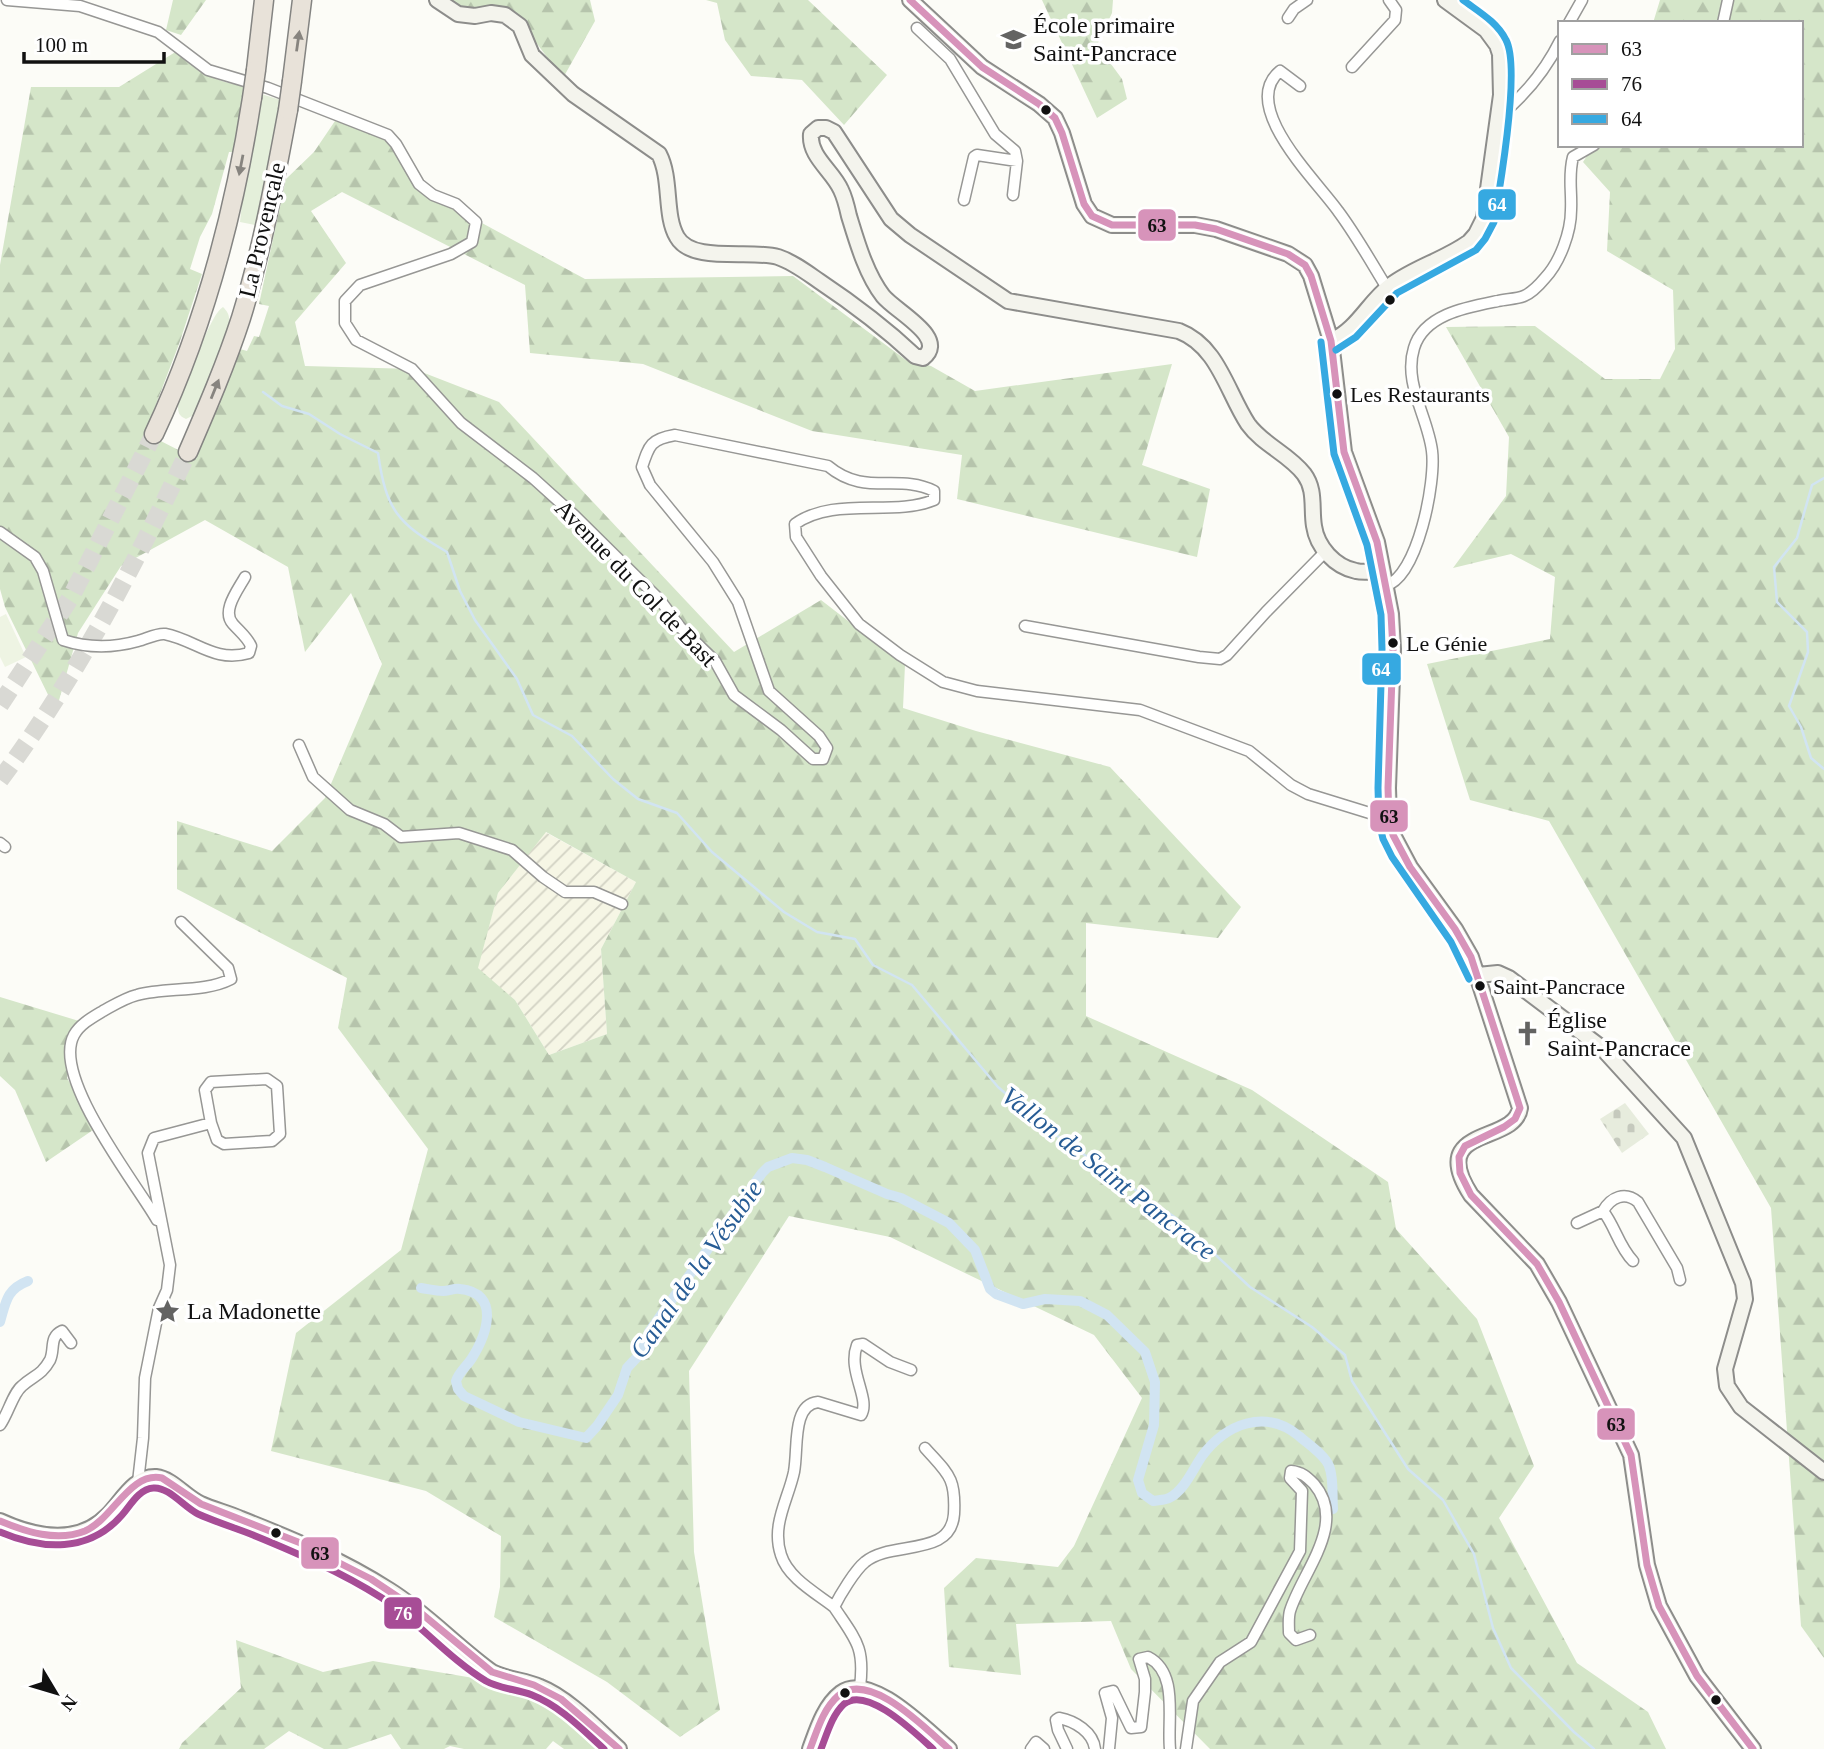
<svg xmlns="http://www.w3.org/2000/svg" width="1824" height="1749" font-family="'Times New Roman',serif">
<defs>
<pattern id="farmland-furrows" width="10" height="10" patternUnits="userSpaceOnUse" patternTransform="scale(1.75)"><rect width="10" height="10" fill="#f6f6e5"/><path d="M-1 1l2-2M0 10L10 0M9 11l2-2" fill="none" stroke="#d2d2c3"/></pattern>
<pattern id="forest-firs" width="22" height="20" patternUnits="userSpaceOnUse" patternTransform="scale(1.75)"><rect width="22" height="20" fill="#d5e6c9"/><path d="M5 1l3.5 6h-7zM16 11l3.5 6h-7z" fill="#b6c4ac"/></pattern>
<pattern id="cemetery-stones" width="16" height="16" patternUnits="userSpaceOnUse" patternTransform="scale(1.75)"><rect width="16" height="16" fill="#e7ecdd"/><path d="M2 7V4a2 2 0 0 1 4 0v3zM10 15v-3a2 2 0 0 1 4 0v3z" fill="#c5c9bd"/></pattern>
</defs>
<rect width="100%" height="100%" fill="#fcfcf7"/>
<path fill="url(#farmland-furrows)" d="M 545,832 L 636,882 L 601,949 L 607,1034 L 549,1055 L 515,1000 L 477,969 L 498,893 Z"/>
<path fill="#e4efda" d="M 261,94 L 281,100 L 273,151 L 255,225 L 240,222 L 244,184 Z
M 223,307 C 227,311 230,315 229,322 C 226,349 206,388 196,414 L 186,419 C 179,416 178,413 178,405 C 187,385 209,315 223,307 Z"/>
<path fill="url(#forest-firs)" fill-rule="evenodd" d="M 173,0 L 206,0 L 181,35 L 166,30 Z
M 452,0 L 590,0 L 595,21 L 563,78 L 531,36 L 521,18 L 496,8 L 469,12 Z
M 706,0 L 808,0 L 887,75 L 844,125 L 802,80 L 751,76 L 725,40 L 717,3 Z
M 1042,0 L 1113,0 L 1112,13 L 1097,45 L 1122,79 L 1127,99 L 1097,118 Z
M 1660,0 L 1824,0 L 1824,1658 L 1801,1626 L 1771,1208 L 1549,821 L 1470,800 L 1427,664 L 1550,639 L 1555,577 L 1511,554 L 1453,568 L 1506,496 L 1509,437 L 1446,327 L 1535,326 L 1605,379 L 1660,379 L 1675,349 L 1673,290 L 1607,251 L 1610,192 L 1583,162 L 1594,145 L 1801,145 L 1801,23 L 1653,23 Z
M 177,51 C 204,73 210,81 245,86 L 234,152 L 229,152 L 212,214 L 200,237 L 190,269 L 202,274 L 179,344 L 145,433 L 196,459 L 240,349 L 247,351 L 254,336 L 259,337 L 269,306 L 259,304 L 286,179 L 314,152 L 335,121 C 354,128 383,133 395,150 C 406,165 407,178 423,191 L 585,279 L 793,276 L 906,360 L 931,366 L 975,391 L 1172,364 L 1142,465 L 1210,489 L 1197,557 L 957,499 L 962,455 L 812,431 L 643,364 L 530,353 L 525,285 L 342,192 L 311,211 L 346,263 L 295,322 L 305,366 L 414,369 L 499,402 L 734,652 L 821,600 L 905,665 L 903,708 L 976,731 L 1110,767 L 1241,907 L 1218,938 L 1086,923 L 1086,1016 L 1252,1090 L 1388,1182 L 1396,1229 L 1477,1319 L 1534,1466 L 1499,1518 L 1577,1663 L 1648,1712 L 1666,1749 L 1210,1749 L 1131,1669 L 1111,1621 L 1016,1624 L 1021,1675 L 949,1667 L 944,1588 L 976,1558 L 1058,1567 L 1074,1546 L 1142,1398 L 1094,1335 L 890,1237 L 789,1216 L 689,1371 L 694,1552 L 720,1710 L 680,1737 L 607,1682 L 494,1617 L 500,1587 L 501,1536 L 426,1491 L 271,1451 L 296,1333 L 401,1250 L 428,1149 L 338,1028 L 347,978 L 177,889 L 177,821 L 272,851 L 325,798 L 382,664 L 351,593 L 305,652 L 288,567 L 205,520 L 121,566 L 78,633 L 56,711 L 5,607 L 0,589 L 0,265 L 31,87 L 119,87 ZM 546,832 L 636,882 L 601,949 L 607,1034 L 549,1055 L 515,1000 L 478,968 L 498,893 Z
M 0,997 L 79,1021 L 67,1078 L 96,1128 L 46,1162 L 15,1090 L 0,1076 Z
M 236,1640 L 323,1672 L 373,1661 L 491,1681 L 549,1701 L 563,1717 L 604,1749 L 564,1749 L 553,1741 L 546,1749 L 464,1749 L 450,1746 L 444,1749 L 401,1749 L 391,1734 L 347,1749 L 324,1749 L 289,1731 L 264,1749 L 179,1749 L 182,1743 L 241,1688 Z"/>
<path fill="url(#cemetery-stones)" d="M 1625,1103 L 1649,1134 L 1622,1153 L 1600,1119 Z"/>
<path fill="#eef4e3" d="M 6,614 L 26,657 L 5,667 L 0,657 L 0,617 Z"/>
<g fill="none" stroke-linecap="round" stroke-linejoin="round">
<path stroke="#d1e4f2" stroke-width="2.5" d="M 263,392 L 282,406 L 309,414 L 340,434 L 378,453 C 386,510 397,523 447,552 L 460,591 L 475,620 L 517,679 L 533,715 L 572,736 L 613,779 L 638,799 L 677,813 L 712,852 L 784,912 L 817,932 L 855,939 L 873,965 L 912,985 L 998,1087 L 1047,1129 L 1176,1218 L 1250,1287 L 1312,1327 L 1345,1355 L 1352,1381 L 1408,1469 L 1443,1500 L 1474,1554 L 1493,1628 L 1511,1668 L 1574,1732 L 1594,1749
M 1824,478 L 1812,485 L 1797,538 L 1774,567 L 1777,602 L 1807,632 L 1808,652 L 1789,706 L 1801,727 L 1811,758 L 1824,769"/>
<path stroke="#d1e4f2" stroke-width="10" d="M 421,1288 C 428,1289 436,1291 443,1291 C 449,1291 454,1288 460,1289 C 501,1293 487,1334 472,1358 C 467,1366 459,1372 456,1381 L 458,1389 L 464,1396 L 519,1422 L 586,1438 L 597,1426 L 618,1395 L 627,1368 L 641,1353 L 649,1332 L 762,1173 L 768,1167 L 792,1158 L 807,1160 L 825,1167 L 887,1194 L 901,1198 L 949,1223 L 975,1250 L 990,1289 L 996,1294 L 1023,1304 L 1045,1299 L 1080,1301 L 1107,1315 L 1145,1352 L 1155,1382 L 1154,1425 L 1138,1480 L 1142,1493 L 1153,1501 C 1158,1500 1165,1500 1169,1498 C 1184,1491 1193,1469 1202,1456 C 1226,1424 1265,1408 1299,1436 C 1308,1444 1325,1455 1329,1466 C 1334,1478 1332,1497 1333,1509
M 0,1322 C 6,1301 7,1289 28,1281"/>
<path stroke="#d9d9d4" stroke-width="18" stroke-dasharray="18 9" stroke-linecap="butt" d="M 0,705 L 71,597 L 154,434
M 0,780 C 76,678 134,567 188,452"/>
<defs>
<path id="street" d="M 7,0 L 80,6 L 158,32 L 208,70 L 268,88 L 388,135 L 396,144 L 419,184 L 433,195 L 456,204 L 476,222 L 472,242 L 451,254 L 360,285 L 345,301 L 345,323 L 356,340 L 412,369 L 461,423 L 533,478 L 575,516 L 660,600 L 680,627 L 715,661 L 734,695 L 781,730 L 813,759 L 823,759 L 827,748 L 819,736 L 769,691 L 738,602 L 713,562 L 650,485 L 642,467 C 649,445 651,439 675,435 L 828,466 C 865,497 898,473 934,491 L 934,500 C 893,517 834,496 795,524 L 796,537 L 821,576 L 859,624 L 900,655 L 943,682 L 977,691 L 1140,710 L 1249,751 L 1291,785 L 1308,794 L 1389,819
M 1288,18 L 1294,9 L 1307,0
M 1569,23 L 1582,0
M 1723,23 L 1728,0
M 917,28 L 950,59 L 995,134 L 1015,151 L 1017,161 L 1013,195
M 1352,67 L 1395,20 L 1396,10 L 1389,0
M 1300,86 L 1280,71 C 1238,106 1317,181 1338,211 C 1356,235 1371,262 1387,288
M 1498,114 L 1503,113 C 1528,92 1546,69 1560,41
M 964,200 L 974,157 L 977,155 L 1017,161
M 0,532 L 35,557 L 43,571 L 63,640 C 87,648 113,648 138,641 C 146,639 157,633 165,634 C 196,640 214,663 249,653 L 251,646 C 247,637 240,632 233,624 C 221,611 238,590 245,577
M 1385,586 C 1418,577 1436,481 1432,451 C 1428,417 1403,383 1414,348 C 1424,314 1468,307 1498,301 C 1506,299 1517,299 1524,296 C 1531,293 1540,284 1545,278 C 1560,262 1571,232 1571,210 C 1572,191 1568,176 1573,157 L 1594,145
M 1025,626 L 1199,657 L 1220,659 L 1227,655 L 1266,612 L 1325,552
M 299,745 L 313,777 L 350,810 L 384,824 L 401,837 L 459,833 L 512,850 L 543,877 L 565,892 L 594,892 L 622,904
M 0,843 L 5,847
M 1603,1211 C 1611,1197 1625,1191 1638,1202 L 1677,1268 L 1680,1280
M 157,1220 C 136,1183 51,1077 74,1035 C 80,1024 93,1017 103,1011 C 114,1005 125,998 137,995 C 166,987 204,993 231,979 L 228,968 L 181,922
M 1577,1223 L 1603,1211 C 1615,1226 1619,1247 1633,1261
M 0,1425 C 8,1414 13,1393 22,1386 C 34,1375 41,1376 50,1360 C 55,1349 49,1337 62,1331 L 71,1343
M 138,1482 L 143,1438 L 145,1378 L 159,1308 L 167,1290 L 170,1265 L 148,1153 L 154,1138 L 211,1123 L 217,1140 L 224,1144 L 272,1141 L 280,1134 L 277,1086 L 267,1079 L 211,1082 L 205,1090 L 211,1123
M 834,1607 C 816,1593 788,1578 781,1555 C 771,1525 788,1500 794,1472 C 797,1455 795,1435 800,1419 C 803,1409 809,1403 818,1402 L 861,1415 C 871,1399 847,1371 857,1345 L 863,1344 L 890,1362 L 911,1370
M 860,1687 C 865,1647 856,1640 834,1607 C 840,1595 855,1570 865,1562 C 891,1540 951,1558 954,1514 C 956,1477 948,1474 925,1448
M 1031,1749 L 1036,1742 L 1044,1749
M 1067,1749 L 1058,1730 L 1056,1720 L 1059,1718 C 1075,1721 1093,1732 1095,1749
M 1109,1749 L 1112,1718 L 1105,1693 L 1113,1691 L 1131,1728 L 1141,1727 L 1145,1692 L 1145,1679 L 1139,1659 L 1148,1657 C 1179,1673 1167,1719 1170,1749
M 1186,1749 L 1193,1701 L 1220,1662 L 1251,1642 L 1300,1551 L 1302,1491 L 1290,1478 L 1291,1471 C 1302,1472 1307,1477 1314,1484 C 1348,1524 1302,1572 1290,1611 C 1288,1618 1289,1626 1289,1633 L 1296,1640 L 1310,1635"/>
<path id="secondary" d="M 437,0 L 458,14 L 475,16 L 491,13 L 505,15 L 520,26 L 532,55 L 573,94 L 659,154 C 672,179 664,215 677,237 C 692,264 752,249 778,257 C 793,262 806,272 819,281 C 855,305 884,327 915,356 L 923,358 C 949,338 896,312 883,296 C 866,274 857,242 849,216 C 847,207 845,198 841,190 C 833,171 809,157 811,134 L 818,128 L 826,128 L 834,132 L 891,219 L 910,235 L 1008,301 L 1179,331 C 1218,346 1227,392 1248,424 C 1263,445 1289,454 1304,474 C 1316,490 1311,508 1314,526 C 1317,547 1335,567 1356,571 C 1364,573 1374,571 1382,571
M 910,0 L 982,67 L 1039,104 L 1055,118 L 1062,133 L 1084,204 L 1092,216 L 1112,225 L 1195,225 L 1216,229 L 1288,254 L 1305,265 L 1311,276 L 1331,341 L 1344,452 L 1377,542 L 1391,614 L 1393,649 L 1388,788 L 1389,819 L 1393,835 L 1410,867 L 1455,929 L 1471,957 L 1520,1108 C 1515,1145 1426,1125 1471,1195 L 1537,1264 L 1559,1302 L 1631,1455 L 1647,1565 L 1659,1606 L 1697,1676 L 1753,1749
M 1331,341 C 1358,329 1368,302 1391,285 C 1415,267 1444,260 1469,242 L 1476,234 L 1484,218 L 1501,95 L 1500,54 L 1497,45 L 1486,30 L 1445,0
M 1478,975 L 1498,973 L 1509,978 L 1602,1048 L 1684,1138 L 1743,1283 L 1745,1299 L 1725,1369 L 1727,1386 L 1741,1407 L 1824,1472
M 0,1521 C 35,1537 78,1546 108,1515 C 122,1501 134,1476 156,1477 C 173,1479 186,1498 201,1504 C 214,1510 228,1513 241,1519 C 292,1539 342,1560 389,1590 C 426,1613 457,1647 492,1672 C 508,1680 525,1680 540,1687 C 568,1698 597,1729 619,1749
M 810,1749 C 817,1730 824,1706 841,1693 C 870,1671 927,1731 949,1749"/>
<path id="highway" d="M 256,70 L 264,0
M 292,81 L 302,0
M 154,434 C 204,328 234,215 252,98
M 188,452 C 207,408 226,364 241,318 C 262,250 275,180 288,110"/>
</defs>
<use href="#street" stroke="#979795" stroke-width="13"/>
<use href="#secondary" stroke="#8d8d8b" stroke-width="18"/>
<use href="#highway" stroke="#848482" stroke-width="21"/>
<use href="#street" stroke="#fffffe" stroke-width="10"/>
<use href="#secondary" stroke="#f4f4ed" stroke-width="14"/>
<use href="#highway" stroke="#e8e2d9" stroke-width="18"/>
<defs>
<path id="highway-bridge" d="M 252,98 L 256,70
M 288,110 L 292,81"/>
</defs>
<use href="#highway-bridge" stroke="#848482" stroke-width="21" stroke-linecap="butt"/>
<use href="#highway-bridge" stroke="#e8e2d9" stroke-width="18"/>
<defs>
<path id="bus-1" d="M 910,0 L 982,67 L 1039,104 L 1055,118 L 1062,133 L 1084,204 L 1092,216 L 1112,225 L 1195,225 L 1216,229 L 1288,254 L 1305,265 L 1311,276 L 1331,341 L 1344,452 L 1377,542 L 1391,614 L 1393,649 L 1388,788 L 1389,819 L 1393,835 L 1410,867 L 1455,929 L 1471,957 L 1520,1108 L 1515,1119 L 1504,1127 L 1465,1146 L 1459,1157 L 1460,1173 L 1471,1195 L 1537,1264 L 1559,1302 L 1631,1455 L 1647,1565 L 1659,1606 L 1697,1676 L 1753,1749
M 0,1521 C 26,1532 57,1542 85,1531 C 113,1519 130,1471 162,1478 L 201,1504 L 298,1542 L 371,1579 L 416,1609 L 492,1672 L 534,1685 L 561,1699 L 619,1749
M 810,1749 C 817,1731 823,1709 838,1696 C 869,1669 926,1729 949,1749"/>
<path id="bus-2" d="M 0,1532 C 42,1550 89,1553 122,1515 C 130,1506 139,1489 153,1488 C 168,1486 185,1508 198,1514 C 216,1522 235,1528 253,1535 C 297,1553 341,1572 382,1598 C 419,1622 448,1658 486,1681 C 500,1689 517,1689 532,1695 C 560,1706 582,1729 604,1749
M 821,1749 C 827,1734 832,1715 844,1704 C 867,1685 916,1734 933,1749"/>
<path id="bus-3" d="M 1321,342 L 1334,454 L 1367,545 L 1381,615 L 1382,649 L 1378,788 L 1379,822 L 1383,839 L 1392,857 L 1451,942 L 1469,979
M 1336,350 L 1356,337 L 1397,293 L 1476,250 L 1485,239 L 1494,222 C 1500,187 1521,68 1506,40 C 1497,22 1479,12 1463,0"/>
</defs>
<use href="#bus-1" stroke="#fff" stroke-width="12"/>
<use href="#bus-2" stroke="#fff" stroke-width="12"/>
<use href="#bus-3" stroke="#fff" stroke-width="12"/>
<use href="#bus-1" stroke="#d793ba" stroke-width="7"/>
<use href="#bus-2" stroke="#a74d96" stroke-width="7"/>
<use href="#bus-3" stroke="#36a9e1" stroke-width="7"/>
</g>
<defs><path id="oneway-solid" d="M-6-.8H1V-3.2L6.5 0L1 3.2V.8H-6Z" transform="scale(1.75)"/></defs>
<g fill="#87847f">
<use href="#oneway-solid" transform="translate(298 41) rotate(-82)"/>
<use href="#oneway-solid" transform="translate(241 165) rotate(101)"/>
<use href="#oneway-solid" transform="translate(215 389) rotate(-68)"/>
</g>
<defs>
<symbol id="school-bare" viewBox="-9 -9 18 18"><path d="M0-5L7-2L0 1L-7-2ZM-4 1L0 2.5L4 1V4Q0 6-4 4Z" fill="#636362" stroke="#fff" stroke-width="2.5" paint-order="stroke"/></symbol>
<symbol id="church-bare" viewBox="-9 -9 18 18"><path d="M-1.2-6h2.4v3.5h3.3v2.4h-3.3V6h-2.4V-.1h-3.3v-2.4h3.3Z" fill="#636362" stroke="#fff" stroke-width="2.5" paint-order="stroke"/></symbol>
<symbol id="sight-bare" viewBox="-9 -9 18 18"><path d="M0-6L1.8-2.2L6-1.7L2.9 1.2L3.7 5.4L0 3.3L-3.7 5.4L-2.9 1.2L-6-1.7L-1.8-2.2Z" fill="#636362" stroke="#fff" stroke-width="2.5" paint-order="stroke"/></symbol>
</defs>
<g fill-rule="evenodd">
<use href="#school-bare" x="996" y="22" width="35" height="35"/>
<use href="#church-bare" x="1510" y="1016" width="35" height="35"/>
<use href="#sight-bare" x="150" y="1294" width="35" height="35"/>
</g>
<g fill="#111" stroke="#fff" stroke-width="2.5">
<circle cx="1046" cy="110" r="6"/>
<circle cx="1390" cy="300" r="6"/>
<circle cx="1337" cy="394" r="6"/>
<circle cx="1393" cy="643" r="6"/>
<circle cx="1480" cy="986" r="6"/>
<circle cx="276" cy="1533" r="6"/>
<circle cx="845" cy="1693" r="6"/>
<circle cx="1716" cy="1700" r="6"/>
</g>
<g text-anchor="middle" stroke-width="7" stroke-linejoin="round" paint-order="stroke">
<g font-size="22" fill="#111" stroke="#fff" text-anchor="start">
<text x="1350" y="402">Les Restaurants</text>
<text x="1406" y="651">Le Génie</text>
<text x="1493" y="994">Saint-Pancrace</text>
</g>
<g font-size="24" fill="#111" stroke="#fff" text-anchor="start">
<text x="1033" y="33">École primaire<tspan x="1033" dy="28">Saint-Pancrace</tspan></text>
<text x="1547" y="1028">Église<tspan x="1547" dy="28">Saint-Pancrace</tspan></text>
<text x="187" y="1319">La Madonette</text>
</g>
<g font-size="24" fill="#111" stroke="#fff">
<text transform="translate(262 230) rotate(-77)" y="8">La Provençale</text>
<text transform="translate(636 583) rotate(46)" y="8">Avenue du Col de Bast</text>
</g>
<g font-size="26" font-style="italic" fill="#275c95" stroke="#fff">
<text transform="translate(1109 1173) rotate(38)" y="9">Vallon de Saint Pancrace</text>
<text transform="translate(696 1269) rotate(-55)" y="9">Canal de la Vésubie</text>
</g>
</g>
<g stroke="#fff" stroke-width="2.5">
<rect x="1477" y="188" width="40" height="33" rx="7" fill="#36a9e1"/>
<rect x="1137" y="208" width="40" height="34" rx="7" fill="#d793ba"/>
<rect x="1361" y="652" width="41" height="34" rx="7" fill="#36a9e1"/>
<rect x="1369" y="799" width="40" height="34" rx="7" fill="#d793ba"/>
<rect x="1596" y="1407" width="40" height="34" rx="7" fill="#d793ba"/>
<rect x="300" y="1536" width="40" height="34" rx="7" fill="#d793ba"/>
<rect x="383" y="1596" width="40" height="34" rx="7" fill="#a74d96"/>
</g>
<g font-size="19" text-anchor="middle" font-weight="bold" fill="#fff">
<text x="1497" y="211">64</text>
<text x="1381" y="676">64</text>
<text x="403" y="1620">76</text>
</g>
<g font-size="19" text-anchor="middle" font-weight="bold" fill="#111">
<text x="1157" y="232">63</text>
<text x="1389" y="823">63</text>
<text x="1616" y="1431">63</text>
<text x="320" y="1560">63</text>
</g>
<rect x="1558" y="21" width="245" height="126" fill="#ffffff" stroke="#a0a0a0" stroke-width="2"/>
<rect x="1572" y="44" width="35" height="10" fill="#d793ba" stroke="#a0a0a0" stroke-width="2"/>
<text x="1621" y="56" font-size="21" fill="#111111">63</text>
<rect x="1572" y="79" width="35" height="10" fill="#a74d96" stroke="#a0a0a0" stroke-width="2"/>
<text x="1621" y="91" font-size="21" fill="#111111">76</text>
<rect x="1572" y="114" width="35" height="10" fill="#36a9e1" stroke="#a0a0a0" stroke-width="2"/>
<text x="1621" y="126" font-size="21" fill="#111111">64</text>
<g transform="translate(56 1693) rotate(128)" stroke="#ffffff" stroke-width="5" paint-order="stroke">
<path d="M0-5L12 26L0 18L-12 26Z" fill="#111111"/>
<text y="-10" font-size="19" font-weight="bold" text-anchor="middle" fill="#111111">N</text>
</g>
<path d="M24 52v10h140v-10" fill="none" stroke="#111111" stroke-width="3.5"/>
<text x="35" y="52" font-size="21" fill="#111111" stroke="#ffffff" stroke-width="5" paint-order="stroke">100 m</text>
</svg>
